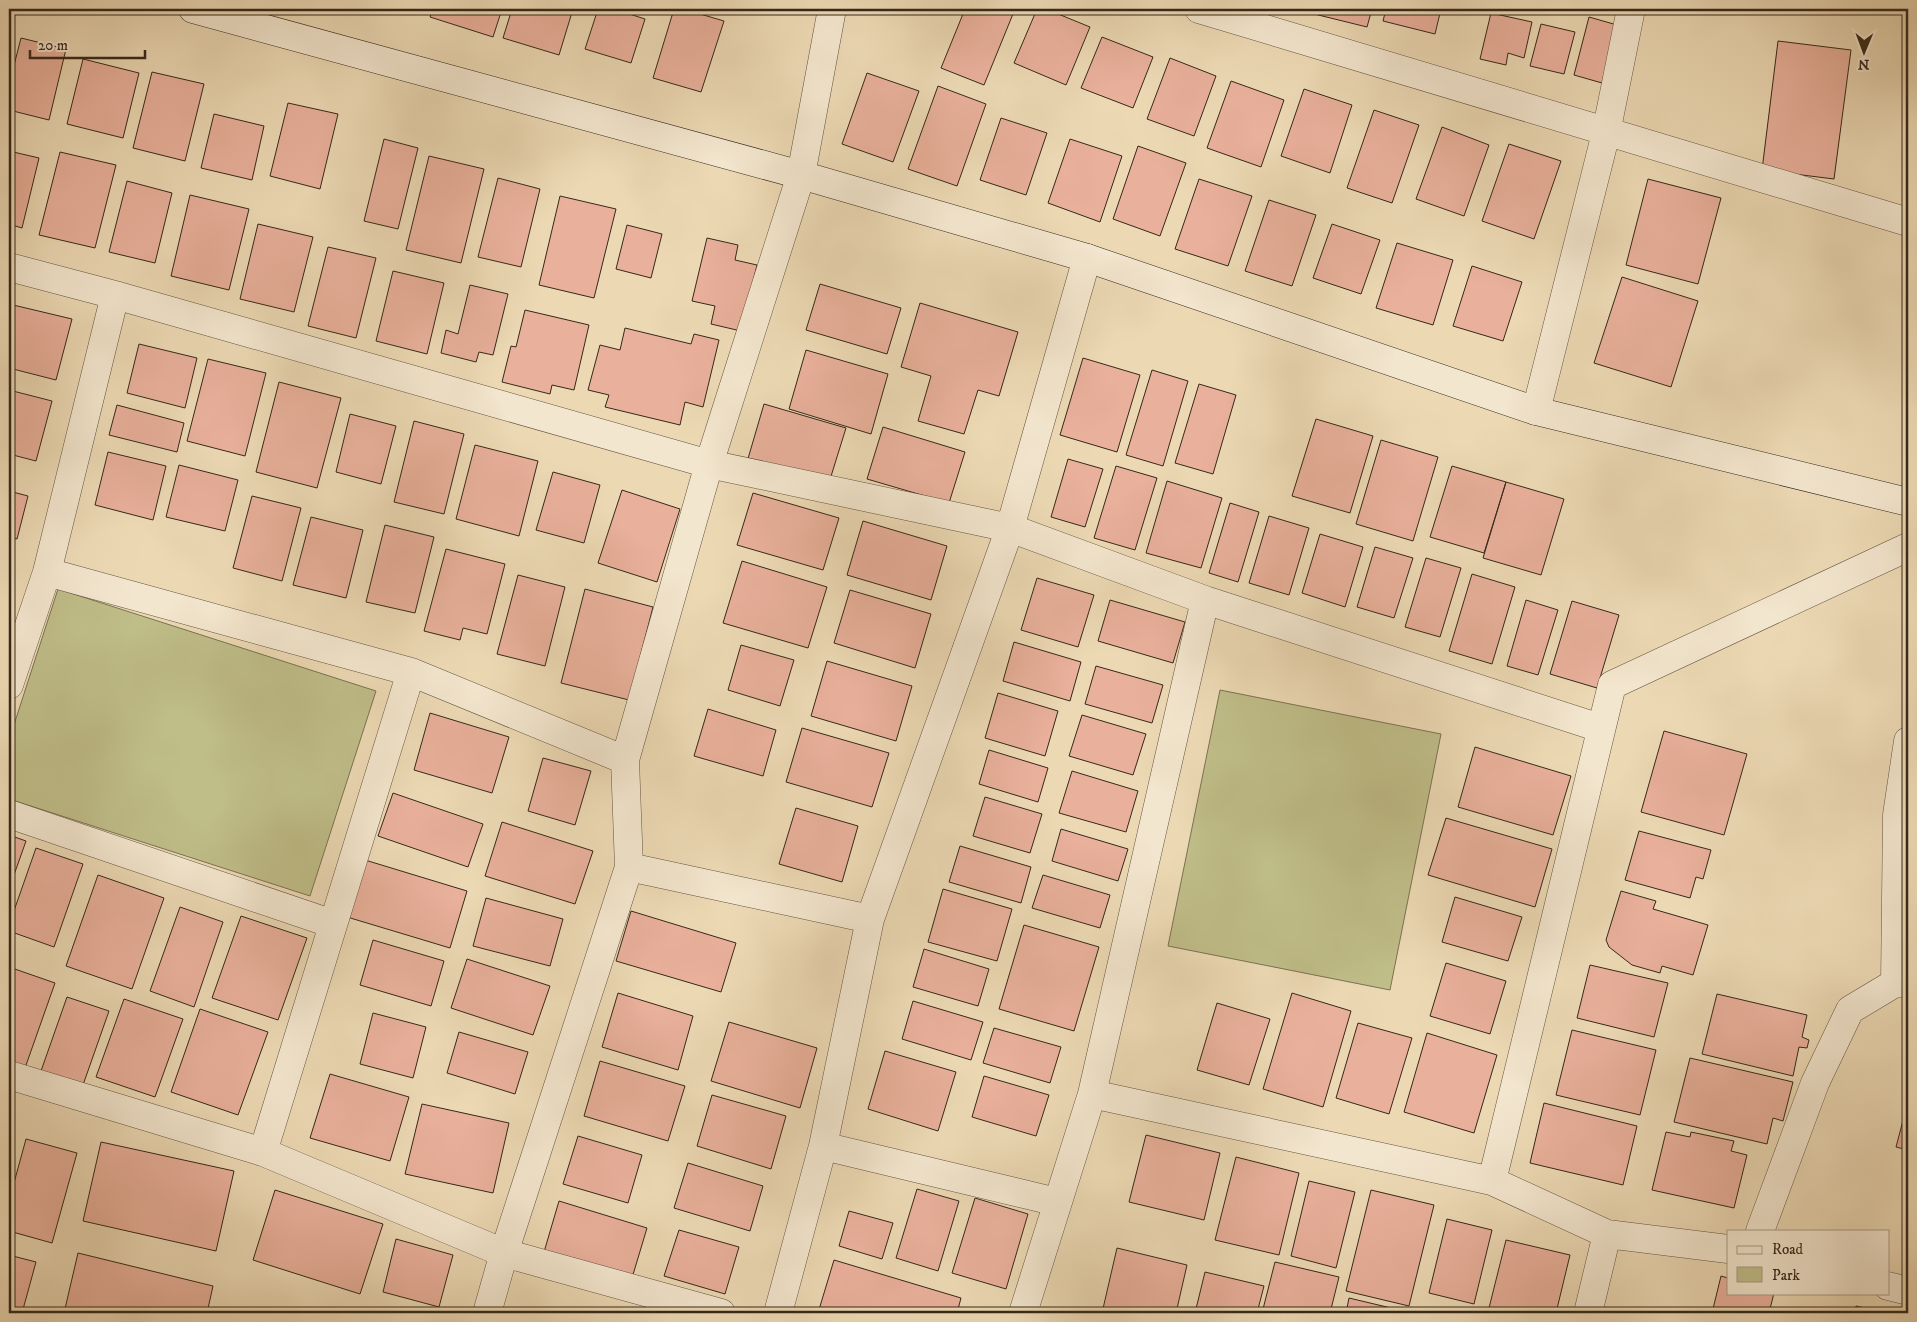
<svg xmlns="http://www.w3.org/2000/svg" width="1917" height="1322" font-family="'IM FELL DW Pica',serif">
<rect width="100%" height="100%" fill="#ecd9b4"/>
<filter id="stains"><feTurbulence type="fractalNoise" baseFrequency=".004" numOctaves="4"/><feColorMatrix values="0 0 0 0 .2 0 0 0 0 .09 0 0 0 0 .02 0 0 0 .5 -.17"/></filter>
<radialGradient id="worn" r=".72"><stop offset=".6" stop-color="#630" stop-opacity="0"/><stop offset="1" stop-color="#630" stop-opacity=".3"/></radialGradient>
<path fill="#bfbd88" stroke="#7a7251" d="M 58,589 L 376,691 L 310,896 L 9,799 L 9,740 Z
M 1220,690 L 1441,734 L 1390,990 L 1168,946 Z"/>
<path fill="#e9b09b" stroke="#36281a" d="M 433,9 L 502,9 L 493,37 L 430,17 Z
M 512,9 L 573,9 L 559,55 L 503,38 Z
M 598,9 L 614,9 L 645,19 L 631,63 L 585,49 Z
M 674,9 L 683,9 L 724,21 L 701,92 L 653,78 Z
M 965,9 L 1015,9 L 984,85 L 941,68 Z
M 1037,9 L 1046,9 L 1090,27 L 1066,85 L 1014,63 Z
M 1294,9 L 1372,9 L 1367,27 Z
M 1386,9 L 1441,9 L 1435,34 L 1383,21 Z
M 1491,13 L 1532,22 L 1524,58 L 1508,53 L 1506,65 L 1480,59 Z
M 1589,17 L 1617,25 L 1602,83 L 1574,75 Z
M 1541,24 L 1575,32 L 1564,74 L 1530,66 Z
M 1102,37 L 1153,57 L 1133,108 L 1081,88 Z
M 21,38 L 66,49 L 49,120 L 9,110 L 9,85 Z
M 1778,41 L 1851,50 L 1834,179 L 1762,170 Z
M 1170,58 L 1216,76 L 1194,136 L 1147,119 Z
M 83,59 L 139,73 L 123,138 L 67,124 Z
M 152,72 L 204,84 L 185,161 L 133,148 Z
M 867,73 L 919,91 L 893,162 L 842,144 Z
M 1231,81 L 1284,100 L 1261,167 L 1207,148 Z
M 938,86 L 986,104 L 957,186 L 908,169 Z
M 1304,89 L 1352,105 L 1330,173 L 1281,156 Z
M 288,103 L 338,114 L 320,189 L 270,176 Z
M 1374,110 L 1419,125 L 1392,203 L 1347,188 Z
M 214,114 L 264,126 L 252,180 L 201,168 Z
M 1001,118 L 1047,133 L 1026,195 L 980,180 Z
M 1442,127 L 1489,145 L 1464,216 L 1416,199 Z
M 384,139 L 418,148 L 398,229 L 364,221 Z
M 1070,139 L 1122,156 L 1100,222 L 1048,203 Z
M 1509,144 L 1561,161 L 1534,239 L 1482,221 Z
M 1138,146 L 1186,163 L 1160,236 L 1113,219 Z
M 9,151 L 39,158 L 22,228 L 9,224 Z
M 60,152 L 116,165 L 95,248 L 39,235 Z
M 429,156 L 484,169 L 461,263 L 406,250 Z
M 498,178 L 540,189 L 521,267 L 478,257 Z
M 1199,179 L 1252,196 L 1228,266 L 1175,249 Z
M 1648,179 L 1721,198 L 1698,284 L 1626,265 Z
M 127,181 L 172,193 L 155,263 L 109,252 Z
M 190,195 L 249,209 L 229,290 L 171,276 Z
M 560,196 L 616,209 L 594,298 L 539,285 Z
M 1269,200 L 1316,215 L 1292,286 L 1245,271 Z
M 258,224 L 313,237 L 294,312 L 240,299 Z
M 1332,224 L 1380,240 L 1361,294 L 1313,278 Z
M 627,225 L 662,234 L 651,278 L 616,269 Z
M 707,238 L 738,245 L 735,260 L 757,265 L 741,331 L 711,324 L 715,306 L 692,301 Z
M 1397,243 L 1453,260 L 1433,325 L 1376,308 Z
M 328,247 L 376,258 L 356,338 L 308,326 Z
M 1472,266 L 1522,282 L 1503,341 L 1453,326 Z
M 393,271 L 444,283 L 427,354 L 376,341 Z
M 1622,277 L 1698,301 L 1671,387 L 1594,363 Z
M 820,284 L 901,308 L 887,354 L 806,330 Z
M 470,285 L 508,294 L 493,355 L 479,352 L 476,362 L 441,353 L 446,330 L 458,334 Z
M 920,303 L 1018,332 L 999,396 L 978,390 L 964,434 L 918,421 L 931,376 L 901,367 Z
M 9,304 L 72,319 L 56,380 L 9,368 Z
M 525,310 L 589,325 L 574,390 L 552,385 L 550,394 L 502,382 L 511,346 L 516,347 Z
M 625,328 L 691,344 L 694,334 L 719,340 L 703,407 L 685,402 L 680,425 L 605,407 L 609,395 L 588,390 L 600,345 L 620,350 Z
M 139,344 L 197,358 L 185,408 L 127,393 Z
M 806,350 L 888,374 L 871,434 L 789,409 Z
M 1083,358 L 1140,375 L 1117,452 L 1060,435 Z
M 208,359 L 266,373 L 245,456 L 187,441 Z
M 1152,370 L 1188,381 L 1163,466 L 1126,455 Z
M 279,382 L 341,398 L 317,488 L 256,472 Z
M 1199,384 L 1236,395 L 1213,474 L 1175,463 Z
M 9,390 L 52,401 L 36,461 L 9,454 Z
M 764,404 L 846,428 L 828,486 L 747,462 Z
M 117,405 L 184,423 L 177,452 L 109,435 Z
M 350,414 L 396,426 L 381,484 L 336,472 Z
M 1316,419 L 1373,436 L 1350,513 L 1292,496 Z
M 414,421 L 464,434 L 444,514 L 394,502 Z
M 883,427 L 965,452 L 949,503 L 867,479 Z
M 1381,440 L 1438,457 L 1413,541 L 1356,524 Z
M 475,445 L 538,461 L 519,536 L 456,519 Z
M 108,452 L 166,466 L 153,520 L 95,505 Z
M 1068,459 L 1103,469 L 1085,527 L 1051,517 Z
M 179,465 L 238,480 L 225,531 L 166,517 Z
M 1116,466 L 1157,478 L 1135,550 L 1094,538 Z
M 1452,466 L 1506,482 L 1484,553 L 1430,537 Z
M 553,472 L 600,485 L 584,543 L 536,530 Z
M 1167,481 L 1222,498 L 1201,568 L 1146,553 Z
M 1506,482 L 1564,499 L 1541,575 L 1483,558 Z
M 622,490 L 680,509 L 657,582 L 598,563 Z
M 9,491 L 28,496 L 17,539 L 9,537 Z
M 753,493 L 839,518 L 823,570 L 737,545 Z
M 252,496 L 301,508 L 282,581 L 233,568 Z
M 1230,503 L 1259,512 L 1238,582 L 1209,573 Z
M 1269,516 L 1309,528 L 1289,595 L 1249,583 Z
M 311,517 L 363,530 L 346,598 L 293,585 Z
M 863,521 L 947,546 L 931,600 L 847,575 Z
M 385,525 L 434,537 L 415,613 L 366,602 Z
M 1320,534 L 1363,547 L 1345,607 L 1302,593 Z
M 1375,547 L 1413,558 L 1394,618 L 1357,607 Z
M 446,549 L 505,564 L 487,634 L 463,628 L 460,640 L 424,631 Z
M 1426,558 L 1461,568 L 1440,637 L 1405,627 Z
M 742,561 L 827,587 L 808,648 L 723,623 Z
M 1472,574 L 1515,587 L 1492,664 L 1449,651 Z
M 518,575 L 565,587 L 545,666 L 497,654 Z
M 1037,578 L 1094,595 L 1078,647 L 1021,630 Z
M 585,589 L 653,607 L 629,700 L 561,683 Z
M 850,590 L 931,614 L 915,668 L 834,643 Z
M 1110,600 L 1185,622 L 1173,663 L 1098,641 Z
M 1526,600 L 1558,610 L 1538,675 L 1507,666 Z
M 1572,601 L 1619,615 L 1597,688 L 1550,674 Z
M 1014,642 L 1081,662 L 1070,701 L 1003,681 Z
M 741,645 L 794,660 L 780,706 L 728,690 Z
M 827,661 L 912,686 L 896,741 L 811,716 Z
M 1096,666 L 1163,685 L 1152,723 L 1085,704 Z
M 998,693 L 1058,711 L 1045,756 L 985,738 Z
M 708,709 L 776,730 L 763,776 L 694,756 Z
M 430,713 L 509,737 L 492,793 L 414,770 Z
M 1082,715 L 1146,734 L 1133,775 L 1069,756 Z
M 802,728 L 889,753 L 872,807 L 786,782 Z
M 1664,731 L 1747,754 L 1724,835 L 1641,812 Z
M 1475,747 L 1571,776 L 1553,835 L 1458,807 Z
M 989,750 L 1048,768 L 1038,802 L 979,784 Z
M 543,758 L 591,771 L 575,825 L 528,811 Z
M 1072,771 L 1138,791 L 1126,832 L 1059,813 Z
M 393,793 L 483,824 L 468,867 L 378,836 Z
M 985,797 L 1042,814 L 1030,853 L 973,836 Z
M 796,808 L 858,826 L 842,882 L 779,864 Z
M 1446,818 L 1552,849 L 1535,907 L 1428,875 Z
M 502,822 L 593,851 L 575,904 L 485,876 Z
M 1061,829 L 1128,849 L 1118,881 L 1052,861 Z
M 1639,831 L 1711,850 L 1703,879 L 1696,877 L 1690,898 L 1625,880 Z
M 9,835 L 26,841 L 9,889 Z
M 960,846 L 1031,867 L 1021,903 L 949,882 Z
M 36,848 L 83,864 L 54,947 L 9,931 L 9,925 Z
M 365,860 L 467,891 L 450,948 L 347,917 Z
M 98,875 L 164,898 L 132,989 L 66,966 Z
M 1043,875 L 1110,895 L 1100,928 L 1032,908 Z
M 943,889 L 1012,909 L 997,961 L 928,942 Z
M 1621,891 L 1656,901 L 1653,909 L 1708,925 L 1693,975 L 1662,966 L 1660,973 L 1632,965 L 1609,947 L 1606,940 Z
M 1455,897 L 1522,917 L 1508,961 L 1442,942 Z
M 486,898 L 563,919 L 550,966 L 473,946 Z
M 180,907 L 223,922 L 194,1007 L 150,991 Z
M 631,911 L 736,943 L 721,992 L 616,961 Z
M 241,916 L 307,938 L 278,1020 L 212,998 Z
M 1024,925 L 1099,947 L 1074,1031 L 999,1009 Z
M 373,940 L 444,961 L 431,1006 L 360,985 Z
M 924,949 L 989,969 L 978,1006 L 913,987 Z
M 467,959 L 550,986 L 533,1035 L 451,1008 Z
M 1446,963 L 1506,981 L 1490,1034 L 1430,1016 Z
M 1590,965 L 1668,983 L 1654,1037 L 1577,1018 Z
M 9,967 L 55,983 L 25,1068 L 9,1062 Z
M 618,993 L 693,1016 L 678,1070 L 602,1047 Z
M 1292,993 L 1351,1011 L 1323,1107 L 1263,1089 Z
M 1717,994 L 1807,1015 L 1802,1037 L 1809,1040 L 1807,1048 L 1799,1047 L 1793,1076 L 1702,1054 Z
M 67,997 L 109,1011 L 83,1085 L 41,1071 Z
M 124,999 L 183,1019 L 155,1097 L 96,1077 Z
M 913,1001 L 983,1022 L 971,1060 L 902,1039 Z
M 1217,1003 L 1270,1019 L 1249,1085 L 1197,1070 Z
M 200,1009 L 268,1032 L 238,1115 L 171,1092 Z
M 373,1013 L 426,1027 L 413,1078 L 360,1064 Z
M 729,1022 L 817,1048 L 800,1108 L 711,1081 Z
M 1358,1023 L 1412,1038 L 1389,1114 L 1336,1098 Z
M 994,1028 L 1061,1047 L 1050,1083 L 983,1063 Z
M 1572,1030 L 1656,1050 L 1640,1115 L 1556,1095 Z
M 459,1032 L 528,1052 L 515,1094 L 447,1073 Z
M 1427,1033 L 1497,1055 L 1474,1133 L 1404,1112 Z
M 885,1051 L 956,1072 L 938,1131 L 868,1109 Z
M 1690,1058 L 1793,1082 L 1783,1121 L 1773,1118 L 1767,1144 L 1674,1122 Z
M 600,1061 L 685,1086 L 668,1141 L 584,1116 Z
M 330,1074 L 409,1097 L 390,1161 L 310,1138 Z
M 984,1076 L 1049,1095 L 1036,1136 L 972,1117 Z
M 712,1095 L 786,1116 L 771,1169 L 697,1146 Z
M 1544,1103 L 1637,1126 L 1623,1185 L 1530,1163 Z
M 422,1104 L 509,1123 L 493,1193 L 405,1174 Z
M 1906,1109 L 1908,1110 L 1908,1150 L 1896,1147 Z
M 1666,1132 L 1690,1137 L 1691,1132 L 1734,1141 L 1731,1151 L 1747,1155 L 1734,1208 L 1652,1190 Z
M 1146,1135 L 1220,1153 L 1204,1220 L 1129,1202 Z
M 578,1136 L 642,1155 L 628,1203 L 563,1184 Z
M 26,1139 L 77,1153 L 52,1243 L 9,1231 L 9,1201 Z
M 101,1142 L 234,1171 L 216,1251 L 83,1221 Z
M 1236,1157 L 1299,1173 L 1279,1255 L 1215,1240 Z
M 688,1163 L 763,1186 L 750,1231 L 674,1208 Z
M 1309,1181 L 1355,1192 L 1336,1268 L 1291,1256 Z
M 917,1189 L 959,1201 L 938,1271 L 896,1258 Z
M 275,1190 L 383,1224 L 360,1294 L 253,1260 Z
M 1371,1190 L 1434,1205 L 1409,1306 L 1346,1291 Z
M 975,1198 L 1028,1214 L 1006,1289 L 952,1273 Z
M 559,1201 L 647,1228 L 632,1278 L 544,1252 Z
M 849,1211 L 893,1223 L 882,1259 L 839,1246 Z
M 1447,1219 L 1492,1230 L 1474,1304 L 1429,1293 Z
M 679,1230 L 739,1247 L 725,1294 L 664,1276 Z
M 396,1239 L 453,1255 L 439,1307 L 383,1292 Z
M 1506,1240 L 1570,1255 L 1556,1313 L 1488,1312 Z
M 1117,1248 L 1187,1265 L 1176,1313 L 1102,1313 Z
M 78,1253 L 213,1286 L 207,1313 L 64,1313 Z
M 9,1255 L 36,1262 L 22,1313 L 9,1313 Z
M 834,1260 L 961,1298 L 957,1313 L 818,1313 Z
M 1275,1262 L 1339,1277 L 1330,1313 L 1262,1313 Z
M 1205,1272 L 1264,1286 L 1257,1313 L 1195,1313 Z
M 1721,1276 L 1728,1278 L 1728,1293 L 1774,1293 L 1769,1313 L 1712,1313 Z
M 1349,1298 L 1412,1313 L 1346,1313 Z
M 1856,1306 L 1887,1313 L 1855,1313 Z"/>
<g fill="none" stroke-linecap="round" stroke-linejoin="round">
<defs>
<path id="street" d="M 1199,9 L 1908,222
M 1087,258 L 1010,528 L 1205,600 L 1092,1094 L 1492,1181 L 1607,1234 L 1728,1249
M 9,267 L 115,295 L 709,464 L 801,175 L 832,9
M 1536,411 L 1606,133 L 1631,9
M 47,572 L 115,295
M 1205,600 L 1600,728
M 9,685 L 47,572 L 411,672 L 625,760 L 709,464 L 1010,528 L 870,919
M 625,760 L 629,867
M 9,814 L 333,924
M 1895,983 L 1897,815 L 1908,741
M 9,1075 L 263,1152 L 504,1253 L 629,867 L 870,919 L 823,1146 L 1057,1202
M 263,1152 L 411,672
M 1492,1181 L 1612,685 L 1908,547
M 1760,1231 L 1815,1083 L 1850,1010 L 1895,983 L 1908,984
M 1888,1286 L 1908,1291
M 487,1313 L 504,1253 L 721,1313
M 778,1313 L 823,1146
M 1023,1313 L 1092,1094
M 1588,1313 L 1607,1234"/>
<path id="secondary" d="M 193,9 L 801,175 L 1087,258 L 1536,411 L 1908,502"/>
</defs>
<use href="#street" stroke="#645440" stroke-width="29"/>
<use href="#secondary" stroke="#36281a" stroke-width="29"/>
<use href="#street" stroke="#f3e6ce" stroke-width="28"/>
<use href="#secondary" stroke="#f3e6ce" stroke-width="28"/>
</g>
<rect width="1917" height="1322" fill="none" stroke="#ecd9b4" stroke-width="30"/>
<rect x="10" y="10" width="1897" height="1302" fill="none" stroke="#36281a" stroke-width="2.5"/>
<rect x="15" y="15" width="1887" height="1292" fill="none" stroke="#36281a"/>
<rect x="1727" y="1230" width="162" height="65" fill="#f3e6ce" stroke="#a79a86"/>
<rect x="1737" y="1246" width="25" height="8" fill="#f3e6ce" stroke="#a79a86"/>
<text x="1772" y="1254" font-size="15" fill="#36281a">Road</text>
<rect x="1737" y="1267" width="25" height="15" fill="#bfbd88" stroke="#a79a86"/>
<text x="1772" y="1280" font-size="15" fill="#36281a">Park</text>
<g transform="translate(1864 52) rotate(181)" stroke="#f3e6ce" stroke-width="4" paint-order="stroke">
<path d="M0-4L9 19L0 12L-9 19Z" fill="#36281a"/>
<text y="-8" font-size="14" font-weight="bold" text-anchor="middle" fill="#36281a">N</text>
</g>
<path d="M30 50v8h115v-8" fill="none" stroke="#36281a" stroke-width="2.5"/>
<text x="38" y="50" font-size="15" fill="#36281a" stroke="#f3e6ce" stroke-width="4" paint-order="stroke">20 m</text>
<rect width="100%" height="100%" filter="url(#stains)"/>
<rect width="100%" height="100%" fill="url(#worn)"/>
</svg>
